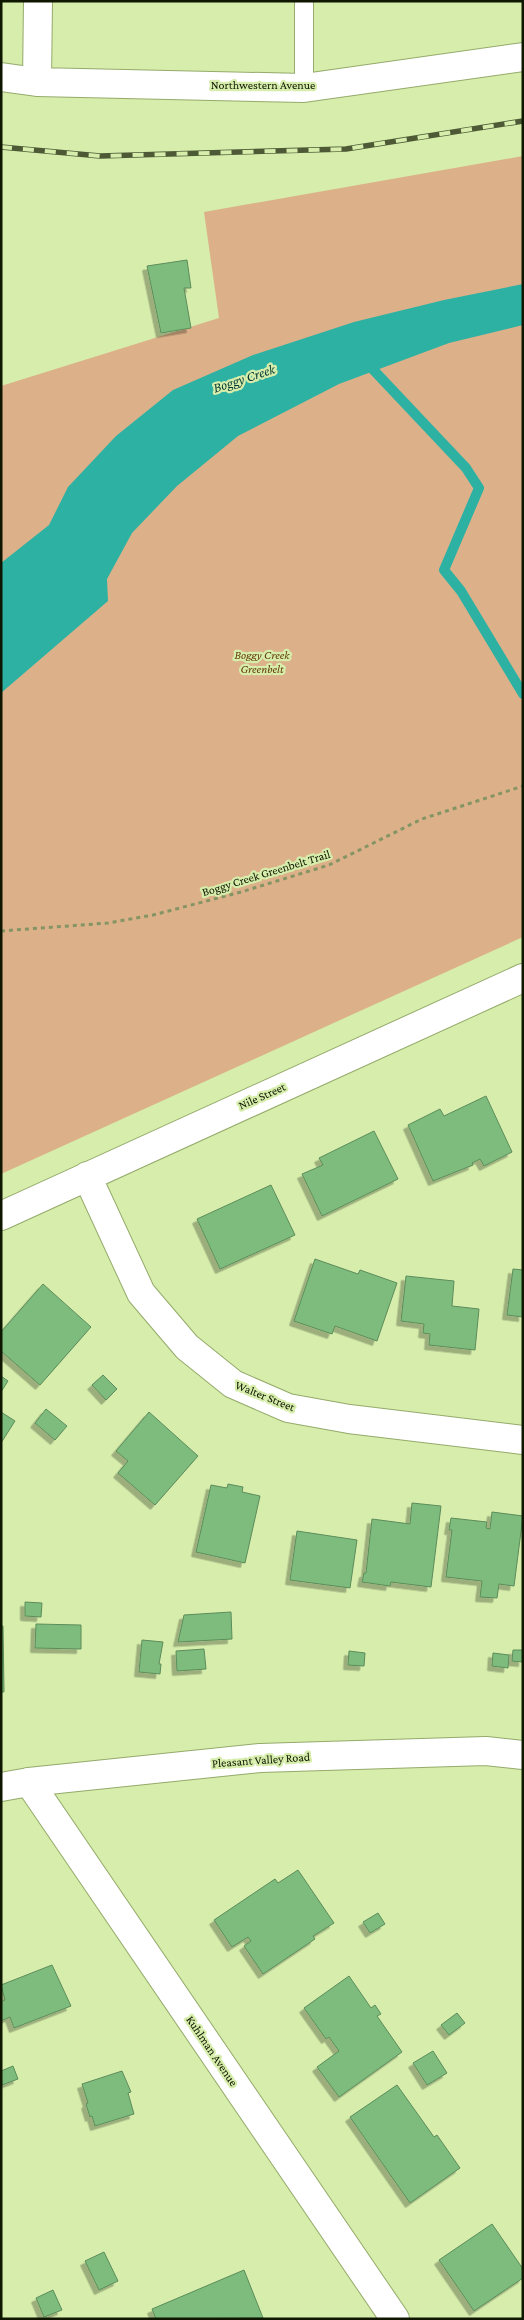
<svg xmlns="http://www.w3.org/2000/svg" width="524" height="2320" font-family="'Crimson Pro',serif">
<defs>
<filter id="shadow"><feDropShadow dx="-4.5" dy="4.5" stdDeviation="0" flood-color="#0004"/></filter>
</defs>
<rect width="100%" height="100%" fill="#d6edab"/>
<path fill="#dcb189" d="M 523,156 L 523,937 L 1,1174 L 1,386 L 219,318 L 204,212 Z"/>
<path fill="#2db1a3" d="M 523,284 L 523,325 L 449,343 L 339,384 L 238,436 L 177,486 L 132,533 L 107,579 L 108,601 L 1,693 L 1,563 L 49,525 L 68,487 L 116,436 L 173,390 L 253,355 L 354,322 L 444,300 Z"/>
<g fill="none" stroke-linecap="round" stroke-linejoin="round">
<path stroke="#2db1a3" stroke-width="10" d="M 365,361 L 466,468 L 479,488 L 444,570 L 461,591 L 523,694"/>
</g>
<path fill="#7dbc7c" stroke="#5c8c5b" filter="url(#shadow)" d="M 187,260 L 191,288 L 184,288 L 191,328 L 161,333 L 147,266 Z
M 486,1096 L 512,1152 L 484,1166 L 480,1159 L 472,1163 L 473,1165 L 433,1181 L 408,1125 L 440,1109 L 444,1116 Z
M 374,1131 L 398,1179 L 322,1216 L 302,1174 L 323,1165 L 319,1158 Z
M 271,1185 L 295,1235 L 220,1269 L 197,1219 Z
M 315,1259 L 358,1274 L 360,1270 L 397,1283 L 377,1341 L 335,1326 L 332,1334 L 294,1321 Z
M 513,1269 L 523,1270 L 523,1317 L 507,1315 Z
M 406,1276 L 454,1281 L 452,1306 L 479,1309 L 475,1350 L 429,1345 L 430,1334 L 423,1333 L 424,1324 L 401,1321 Z
M 43,1284 L 91,1327 L 40,1385 L 1,1351 L 1,1332 Z
M 103,1375 L 117,1389 L 106,1400 L 92,1385 Z
M 1,1376 L 8,1381 L 1,1392 Z
M 46,1409 L 67,1426 L 55,1440 L 35,1423 Z
M 1,1412 L 15,1421 L 1,1443 Z
M 149,1412 L 198,1456 L 155,1505 L 118,1473 L 128,1461 L 116,1451 Z
M 228,1484 L 243,1487 L 242,1492 L 260,1496 L 245,1563 L 196,1552 L 211,1485 L 227,1488 Z
M 412,1503 L 441,1506 L 431,1587 L 391,1582 L 390,1586 L 362,1582 L 364,1573 L 366,1573 L 372,1519 L 410,1524 Z
M 492,1512 L 523,1516 L 514,1586 L 499,1584 L 497,1598 L 480,1597 L 482,1581 L 446,1577 L 452,1530 L 449,1530 L 451,1518 L 487,1522 L 486,1528 L 490,1529 Z
M 297,1531 L 357,1540 L 350,1588 L 290,1580 Z
M 25,1602 L 42,1603 L 41,1617 L 25,1616 Z
M 231,1612 L 232,1639 L 178,1642 L 184,1615 Z
M 36,1624 L 81,1625 L 81,1649 L 35,1648 Z
M 1,1626 L 3,1626 L 4,1692 L 1,1692 Z
M 142,1640 L 163,1642 L 159,1664 L 161,1664 L 160,1674 L 139,1672 Z
M 204,1649 L 206,1669 L 177,1671 L 176,1651 Z
M 513,1650 L 523,1650 L 523,1662 L 512,1661 Z
M 349,1651 L 365,1653 L 364,1666 L 348,1665 Z
M 493,1653 L 509,1655 L 508,1668 L 492,1666 Z
M 298,1870 L 334,1923 L 313,1936 L 315,1939 L 263,1974 L 244,1946 L 251,1941 L 248,1937 L 232,1947 L 214,1920 L 275,1879 L 278,1883 Z
M 378,1913 L 385,1924 L 370,1933 L 363,1922 Z
M 52,1965 L 71,2006 L 14,2028 L 10,2017 L 1,2021 L 1,2002 L 5,2000 L 1,1985 Z
M 349,1976 L 371,2008 L 375,2005 L 381,2014 L 377,2016 L 402,2052 L 339,2097 L 317,2067 L 339,2051 L 329,2037 L 326,2039 L 304,2008 Z
M 457,2013 L 465,2023 L 449,2035 L 441,2025 Z
M 433,2051 L 447,2073 L 427,2085 L 413,2063 Z
M 13,2066 L 18,2079 L 2,2085 L 1,2071 Z
M 122,2071 L 131,2092 L 128,2093 L 134,2114 L 95,2126 L 92,2116 L 90,2117 L 86,2104 L 88,2103 L 82,2084 Z
M 397,2085 L 434,2137 L 437,2135 L 460,2168 L 410,2203 L 350,2117 Z
M 492,2224 L 523,2269 L 523,2278 L 474,2311 L 439,2260 Z
M 104,2252 L 118,2281 L 99,2290 L 85,2261 Z
M 244,2270 L 263,2318 L 156,2319 L 152,2309 Z
M 53,2290 L 62,2310 L 44,2317 L 36,2298 Z"/>
<g fill="none" stroke-linecap="round" stroke-linejoin="round">
<defs>
<path id="service" d="M 304,1 L 304,88"/>
<path id="minor" d="M 1,77 L 37,82 L 304,88 L 523,57
M 37,82 L 38,1
M 87,1176 L 141,1293 L 187,1347 L 233,1384 L 288,1408 L 349,1419 L 523,1440
M 1,1216 L 523,978
M 29,1782 L 395,2319"/>
<path id="secondary" d="M 1,1787 L 29,1782 L 260,1758 L 486,1751 L 523,1755"/>
</defs>
<use href="#service" stroke="#95aa6b" stroke-width="20"/>
<use href="#minor" stroke="#95aa6b" stroke-width="30"/>
<use href="#secondary" stroke="#95aa6b" stroke-width="30"/>
<path stroke="#849464" stroke-width="3" stroke-dasharray="4 4" stroke-linecap="butt" d="M 1,931 L 108,923 L 153,915 L 241,892 L 329,865 L 422,819 L 523,786"/>
<use href="#service" stroke="#fff" stroke-width="18"/>
<use href="#minor" stroke="#fff" stroke-width="28"/>
<use href="#secondary" stroke="#fff" stroke-width="28"/>
<defs>
<path id="rail" d="M 1,147 L 100,156 L 346,149 L 523,121"/>
</defs>
<use href="#rail" stroke="#4e5a36" stroke-width="5.5"/>
<use href="#rail" stroke="#d6edab" stroke-width="4" stroke-dasharray="11" stroke-linecap="butt"/>
</g>
<g text-anchor="middle" stroke-width="4.5" stroke-linejoin="round" paint-order="stroke">
<g font-size="12" fill="#0f1600" stroke="#d6edab">
<text x="263" y="89">Northwestern Avenue</text>
<text transform="translate(266 873) rotate(-17)" y="4">Boggy Creek Greenbelt Trail</text>
<text transform="translate(262 1096) rotate(-24)" y="4">Nile Street</text>
<text transform="translate(265 1396) rotate(22)" y="4">Walter Street</text>
<text transform="translate(261 1760) rotate(-4)" y="4">Pleasant Valley Road</text>
<text transform="translate(212 2051) rotate(56)" y="4">Kuhlman Avenue</text>
</g>
<g font-size="12" font-style="italic" fill="#663b07" stroke="#d6edab">
<text x="262" y="659">Boggy Creek<tspan x="262" dy="14">Greenbelt</tspan></text>
</g>
<g font-size="14" font-style="italic" fill="#003933" stroke="#d6edab">
<text transform="translate(244 378) rotate(-18)" y="5">Boggy Creek</text>
</g>
</g>
<rect width="524" height="2320" fill="none" stroke="#0f1600" stroke-width="5"/>
</svg>
